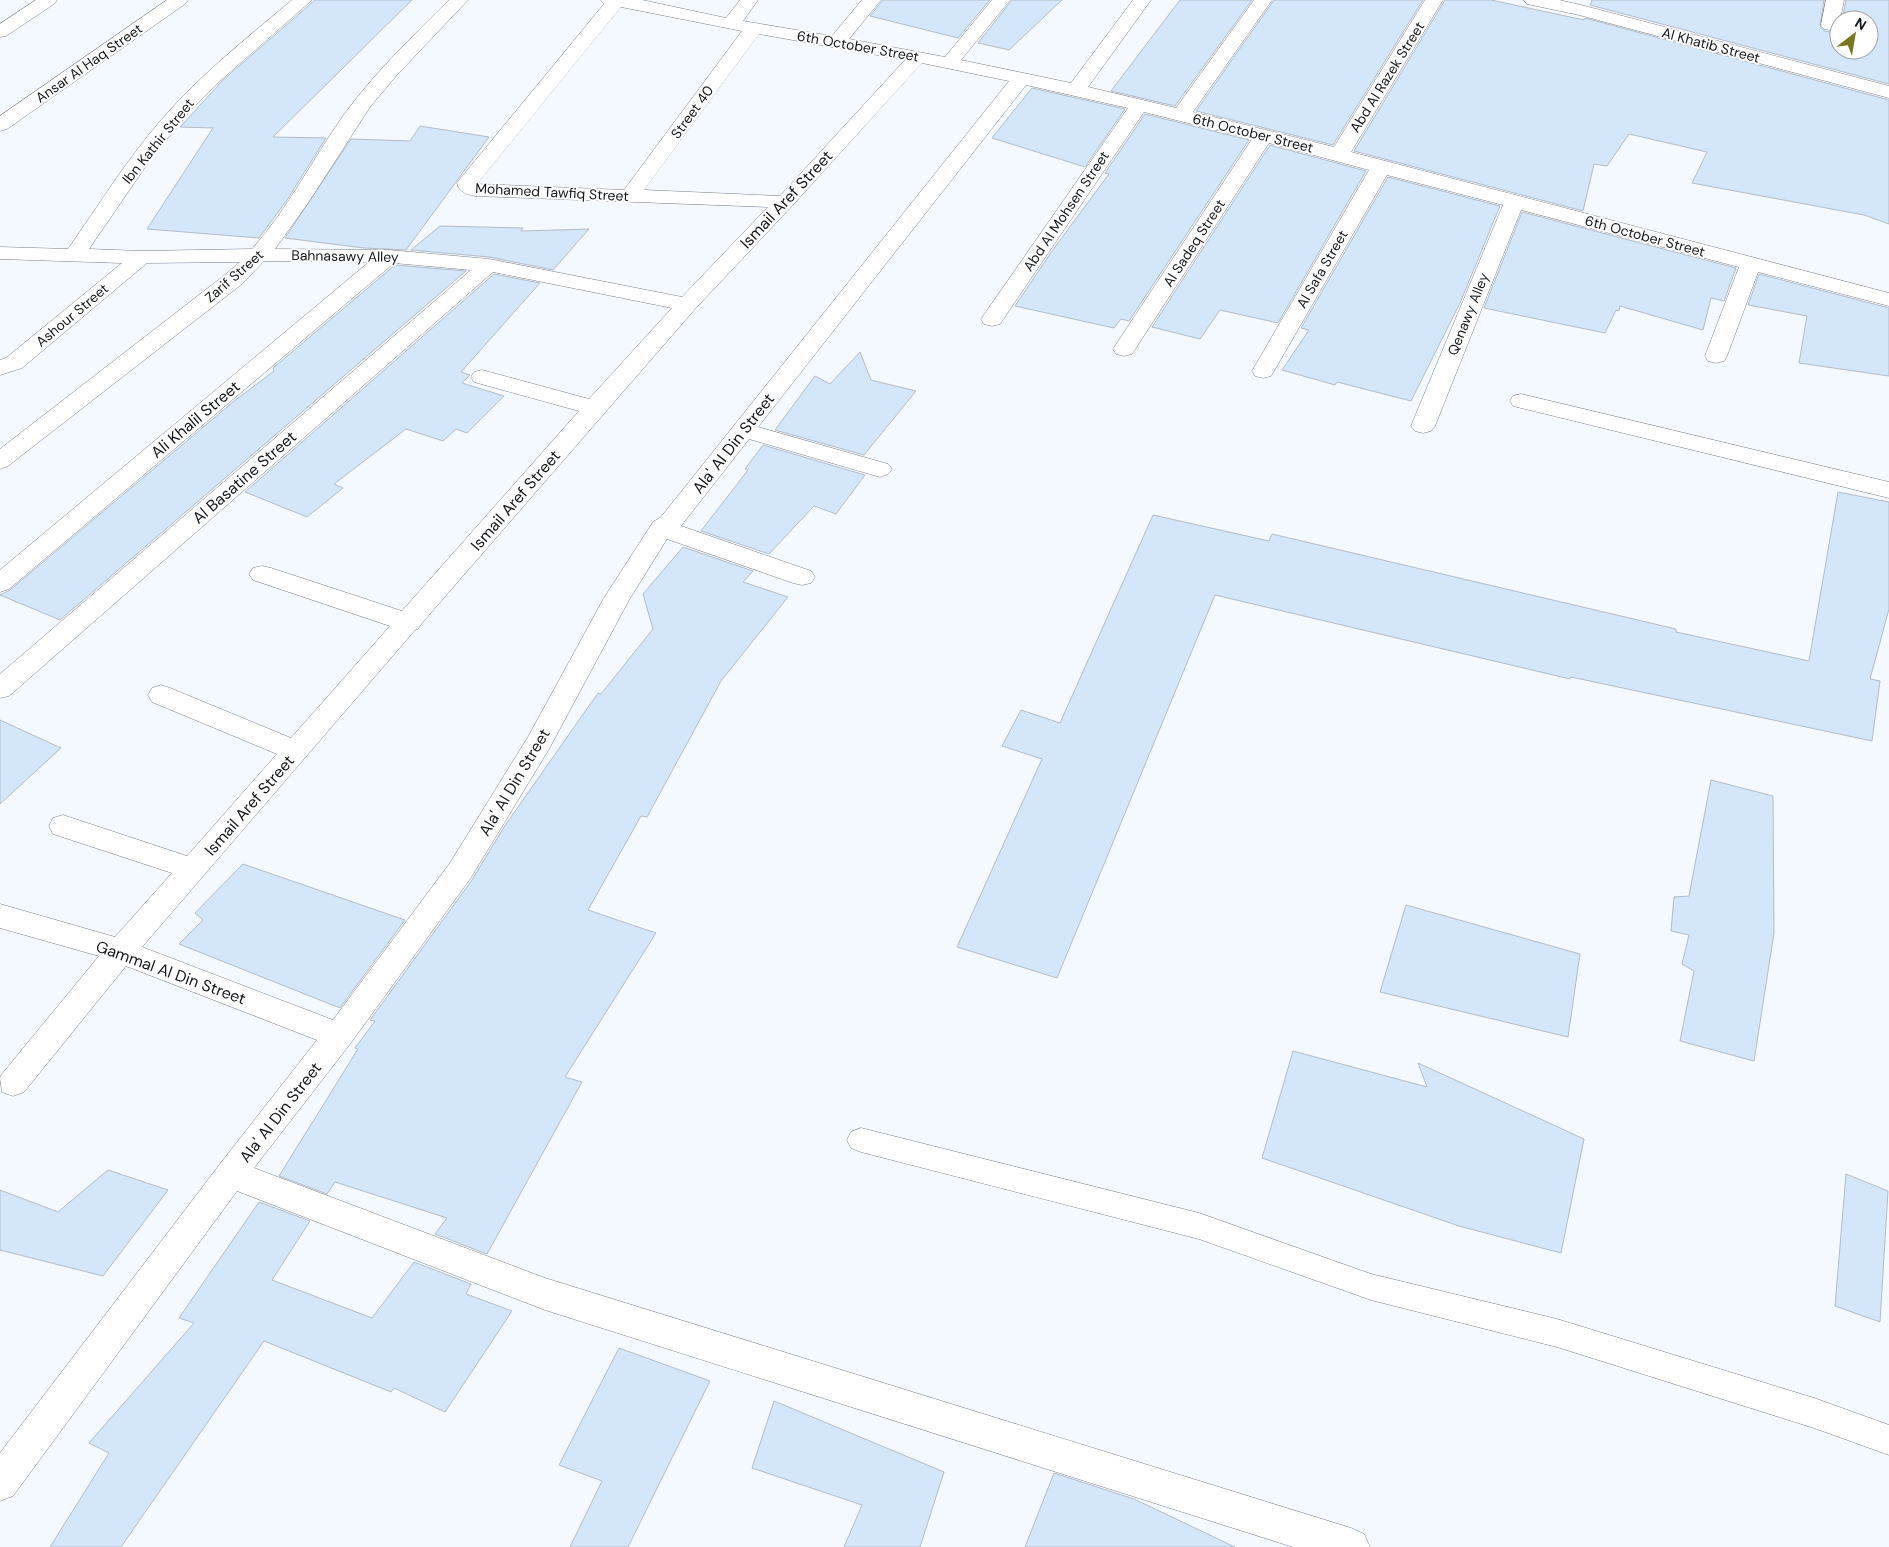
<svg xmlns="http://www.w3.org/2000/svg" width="1889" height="1547" font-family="'DM Sans',sans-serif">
<rect width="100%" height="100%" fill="#f4f9ff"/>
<path fill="#d4e6fa" stroke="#b3bbc4" d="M 315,0 L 412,0 L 273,137 L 326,138 L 287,200 L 259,238 L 147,229 L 213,128 L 180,127 L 223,80 Z
M 883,0 L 990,0 L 958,38 L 870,16 Z
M 1012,0 L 1062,0 L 1009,50 L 978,43 Z
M 1180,0 L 1252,0 L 1175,106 L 1111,91 Z
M 1274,0 L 1423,0 L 1333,145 L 1196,111 Z
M 1445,0 L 1491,0 L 1584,20 L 1585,18 L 1889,100 L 1889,224 L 1864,215 L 1692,183 L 1707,152 L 1629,134 L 1607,166 L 1594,164 L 1583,211 L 1354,151 Z
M 1592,0 L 1824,0 L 1820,26 L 1824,31 L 1830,32 L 1836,31 L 1839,28 L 1839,50 L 1869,50 L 1869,20 L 1842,20 L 1846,0 L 1889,0 L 1889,84 L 1590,5 Z
M 1032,88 L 1125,109 L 1085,167 L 992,138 Z
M 1145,114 L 1249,140 L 1129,321 L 1121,319 L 1114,328 L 1015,306 L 1052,251 L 1109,174 L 1105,173 Z
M 420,126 L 489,137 L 406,250 L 364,248 L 285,238 L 351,139 L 410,141 Z
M 1270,145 L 1366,171 L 1278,323 L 1220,310 L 1200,339 L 1152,327 Z
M 1388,177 L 1500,206 L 1460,303 L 1411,401 L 1337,382 L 1335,385 L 1282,370 L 1309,330 L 1301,328 Z
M 1522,212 L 1736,268 L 1724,301 L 1711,298 L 1703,330 L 1620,306 L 1619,311 L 1616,310 L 1605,333 L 1484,308 Z
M 440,226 L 523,228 L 521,231 L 589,229 L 553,270 L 489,257 L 411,250 Z
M 395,265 L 466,271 L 60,620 L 0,595 L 10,590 L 233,402 L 274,371 L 273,368 Z
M 494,274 L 540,283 L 461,372 L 470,375 L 462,383 L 504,396 L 467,433 L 456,429 L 443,441 L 406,429 L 334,484 L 343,488 L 307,517 L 245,492 Z
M 1759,274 L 1889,308 L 1889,376 L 1799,363 L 1807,316 L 1748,305 Z
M 860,352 L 871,380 L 916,391 L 864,455 L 775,430 L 815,376 L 830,384 Z
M 763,445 L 865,475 L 836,514 L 814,506 L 769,554 L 701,531 L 748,470 L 745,469 Z
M 1838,492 L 1889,502 L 1889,609 L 1870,679 L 1880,681 L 1872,741 L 1571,677 L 1570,679 L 1215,595 L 1057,978 L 957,947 L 1042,759 L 1002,746 L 1021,710 L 1060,723 L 1153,515 L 1269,541 L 1272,534 L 1676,629 L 1676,632 L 1809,661 Z
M 683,547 L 753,571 L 743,582 L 788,597 L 721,681 L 647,817 L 641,816 L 588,910 L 656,933 L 565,1077 L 582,1082 L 487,1254 L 435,1234 L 447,1218 L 335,1182 L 327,1194 L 279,1176 L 358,1049 L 355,1048 L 375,1021 L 370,1020 L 472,880 L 504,827 L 598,693 L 601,694 L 653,629 L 643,594 Z
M 0,720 L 61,748 L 0,804 Z
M 1711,780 L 1773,796 L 1774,933 L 1754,1061 L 1680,1041 L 1694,971 L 1682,964 L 1689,935 L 1671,931 L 1674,897 L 1689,896 Z
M 243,864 L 405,920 L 340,1008 L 179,944 L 203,920 L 195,913 Z
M 1406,905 L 1580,954 L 1568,1037 L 1380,992 Z
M 1293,1051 L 1427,1087 L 1418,1063 L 1584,1139 L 1561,1253 L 1459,1226 L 1262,1158 Z
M 108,1170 L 168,1190 L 103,1276 L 0,1250 L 0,1190 L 58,1212 Z
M 1846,1174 L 1888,1191 L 1880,1322 L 1835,1306 Z
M 259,1202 L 310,1221 L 272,1280 L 372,1318 L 414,1262 L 471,1284 L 466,1294 L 512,1311 L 445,1412 L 394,1388 L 391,1392 L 264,1341 L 121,1547 L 50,1547 L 109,1453 L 89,1443 L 194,1323 L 179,1318 Z
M 619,1348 L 710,1381 L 628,1547 L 570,1547 L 602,1481 L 559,1465 Z
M 774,1401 L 944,1472 L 920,1547 L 844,1547 L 862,1505 L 752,1468 Z
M 1054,1473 L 1134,1499 L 1235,1547 L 1025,1547 Z"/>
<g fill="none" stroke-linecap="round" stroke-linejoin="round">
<defs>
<path id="service" d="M 861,1128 L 1199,1213 L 1371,1274 L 1557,1319 L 1814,1398 L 1889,1425 L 1889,1455 L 1814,1428 L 1557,1347 L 1371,1300 L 1199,1239 L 861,1152 L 851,1148 L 847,1140 L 851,1132 Z"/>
<path id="minor" d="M 36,0 L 57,0 L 54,4 L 6,36 L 0,37 L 0,24 Z
M 167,0 L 188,0 L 185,4 L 7,129 L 0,131 L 0,116 Z
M 292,0 L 312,0 L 222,79 L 190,111 L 150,160 L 89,249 L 142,251 L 252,249 C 288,209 312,160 343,116 C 374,73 412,37 449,0 L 468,0 L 396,76 L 370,107 L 308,203 L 275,249 L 389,250 L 489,259 L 682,297 L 768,207 L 475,196 C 466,194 459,192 457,183 L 460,179 L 604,4 L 601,0 L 642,0 L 726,18 L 740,0 L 758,0 L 743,21 L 832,36 L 862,0 L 881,0 L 849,39 L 945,57 L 992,0 L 1010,0 L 961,60 L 1071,83 L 1133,0 L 1151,0 L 1088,87 L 1176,108 L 1254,0 L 1272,0 L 1193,112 L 1334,147 L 1425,0 L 1443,0 L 1351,152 L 1889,293 L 1889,306 L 1758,272 L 1727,356 L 1724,361 L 1716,363 L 1708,361 L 1705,356 L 1739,267 L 1521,210 L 1435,426 L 1431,431 L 1423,433 L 1415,431 L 1411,426 L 1503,205 L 1387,175 L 1274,371 L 1271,376 L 1263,378 L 1255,376 L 1252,371 L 1369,170 L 1269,143 L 1132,354 L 1124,356 L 1116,354 L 1113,349 L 1252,139 L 1144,112 L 1000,324 L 992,326 L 984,324 L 981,319 L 1128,108 L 1026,85 L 758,427 L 888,464 L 892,469 L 888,474 L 880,477 L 749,439 L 681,526 L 811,571 L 815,577 L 811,583 L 802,585 L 793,583 L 667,539 L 629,600 L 549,749 L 470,879 L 350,1044 L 254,1168 L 545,1278 L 1351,1528 L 1364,1534 L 1370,1547 L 1293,1547 L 545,1310 L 237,1191 L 13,1496 L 0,1501 L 0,1453 L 220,1164 L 317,1040 L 126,966 L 24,1092 L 13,1096 L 2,1092 L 0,1078 L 2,1074 L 99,956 L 0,928 L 0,904 L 115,937 L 172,873 L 53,834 L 49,826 L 53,818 L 63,815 L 187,856 L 277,754 L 152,702 L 148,695 L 152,688 L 161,685 L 170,688 L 291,738 L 390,626 L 253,580 L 249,574 L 253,568 L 262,566 L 271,568 L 402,611 L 579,411 L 474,382 L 471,377 L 474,372 L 482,370 L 589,399 L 672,308 L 493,272 L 9,696 L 0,698 L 0,674 L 471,270 L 394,263 L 9,589 L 0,592 L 0,570 L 369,262 L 264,261 L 242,284 L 8,466 L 0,469 L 0,449 L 226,274 L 240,262 L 147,263 L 22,368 L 0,375 L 0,360 L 6,358 L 122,263 L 0,259 L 0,247 L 68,249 C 99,205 127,159 162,119 C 201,74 247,38 292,0 ZM 621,7 L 742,31 L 624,190 L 477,184 ZM 759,34 L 905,60 L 780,196 L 644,190 ZM 922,63 L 1009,81 L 661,517 L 653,522 L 604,598 L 528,737 L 450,863 L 333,1020 L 142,947 L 415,630 L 418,629 L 422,623 L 695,309 L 792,206 Z
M 1524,0 L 1559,0 L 1581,5 L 1889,86 L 1889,98 L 1579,15 L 1527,4 Z
M 1826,0 L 1844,0 L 1839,25 L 1836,29 L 1830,30 L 1824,29 L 1821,25 Z
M 1521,394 L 1889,482 L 1889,498 L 1513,406 L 1510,401 L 1513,396 Z"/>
</defs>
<use href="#service" stroke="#788088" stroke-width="1"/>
<use href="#minor" stroke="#788088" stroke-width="1"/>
<use href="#service" fill="#fff" fill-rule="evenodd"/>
<use href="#minor" fill="#fff" fill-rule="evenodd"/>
</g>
<g text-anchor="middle" stroke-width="4" stroke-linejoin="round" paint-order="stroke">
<g font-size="14" fill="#131619" stroke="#fff">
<text transform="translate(1711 45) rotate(15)" y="5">Al Khatib Street</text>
<text transform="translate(858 46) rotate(10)" y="5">6th October Street</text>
<text transform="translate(89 63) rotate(-35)" y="5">Ansar Al Haq Street</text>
<text transform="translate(1387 77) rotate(-58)" y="5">Abd Al Razek Street</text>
<text transform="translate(692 112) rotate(-54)" y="5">Street 40</text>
<text transform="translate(1253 133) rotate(14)" y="5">6th October Street</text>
<text transform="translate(158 141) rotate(-51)" y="5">Ibn Kathir Street</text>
<text transform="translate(552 192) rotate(3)" y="5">Mohamed Tawfiq Street</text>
<text transform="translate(1066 211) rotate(-56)" y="5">Abd Al Mohsen Street</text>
<text transform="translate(1645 236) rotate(15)" y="5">6th October Street</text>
<text transform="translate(1194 243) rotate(-57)" y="5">Al Sadeq Street</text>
<text transform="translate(345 256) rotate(1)" y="5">Bahnasawy Alley</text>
<text transform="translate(1322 269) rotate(-60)" y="5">Al Safa Street</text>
<text transform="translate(234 276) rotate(-41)" y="5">Zarif Street</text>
<text transform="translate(1468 314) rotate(-68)" y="5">Qenawy Alley</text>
<text transform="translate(72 315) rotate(-40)" y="5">Ashour Street</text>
</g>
<g font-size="16" fill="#131619" stroke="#fff">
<text transform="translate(786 199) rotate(-47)" y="6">Ismail Aref Street</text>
<text transform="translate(195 419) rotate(-40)" y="6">Ali Khalil Street</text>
<text transform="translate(733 443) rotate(-52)" y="6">Ala' Al Din Street</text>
<text transform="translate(244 477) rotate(-41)" y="6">Al Basatine Street</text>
<text transform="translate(515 500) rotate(-49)" y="6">Ismail Aref Street</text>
<text transform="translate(514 782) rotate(-59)" y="6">Ala' Al Din Street</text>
<text transform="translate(249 805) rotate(-49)" y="6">Ismail Aref Street</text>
<text transform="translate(171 972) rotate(20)" y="6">Gammal Al Din Street</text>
<text transform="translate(280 1112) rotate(-52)" y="6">Ala' Al Din Street</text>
</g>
</g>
<g transform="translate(1854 35) rotate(31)"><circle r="24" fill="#ffffff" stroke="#a1a2a3"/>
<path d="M0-4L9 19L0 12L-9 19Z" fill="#77771e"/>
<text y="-8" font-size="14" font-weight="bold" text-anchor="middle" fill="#131619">N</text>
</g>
</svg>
